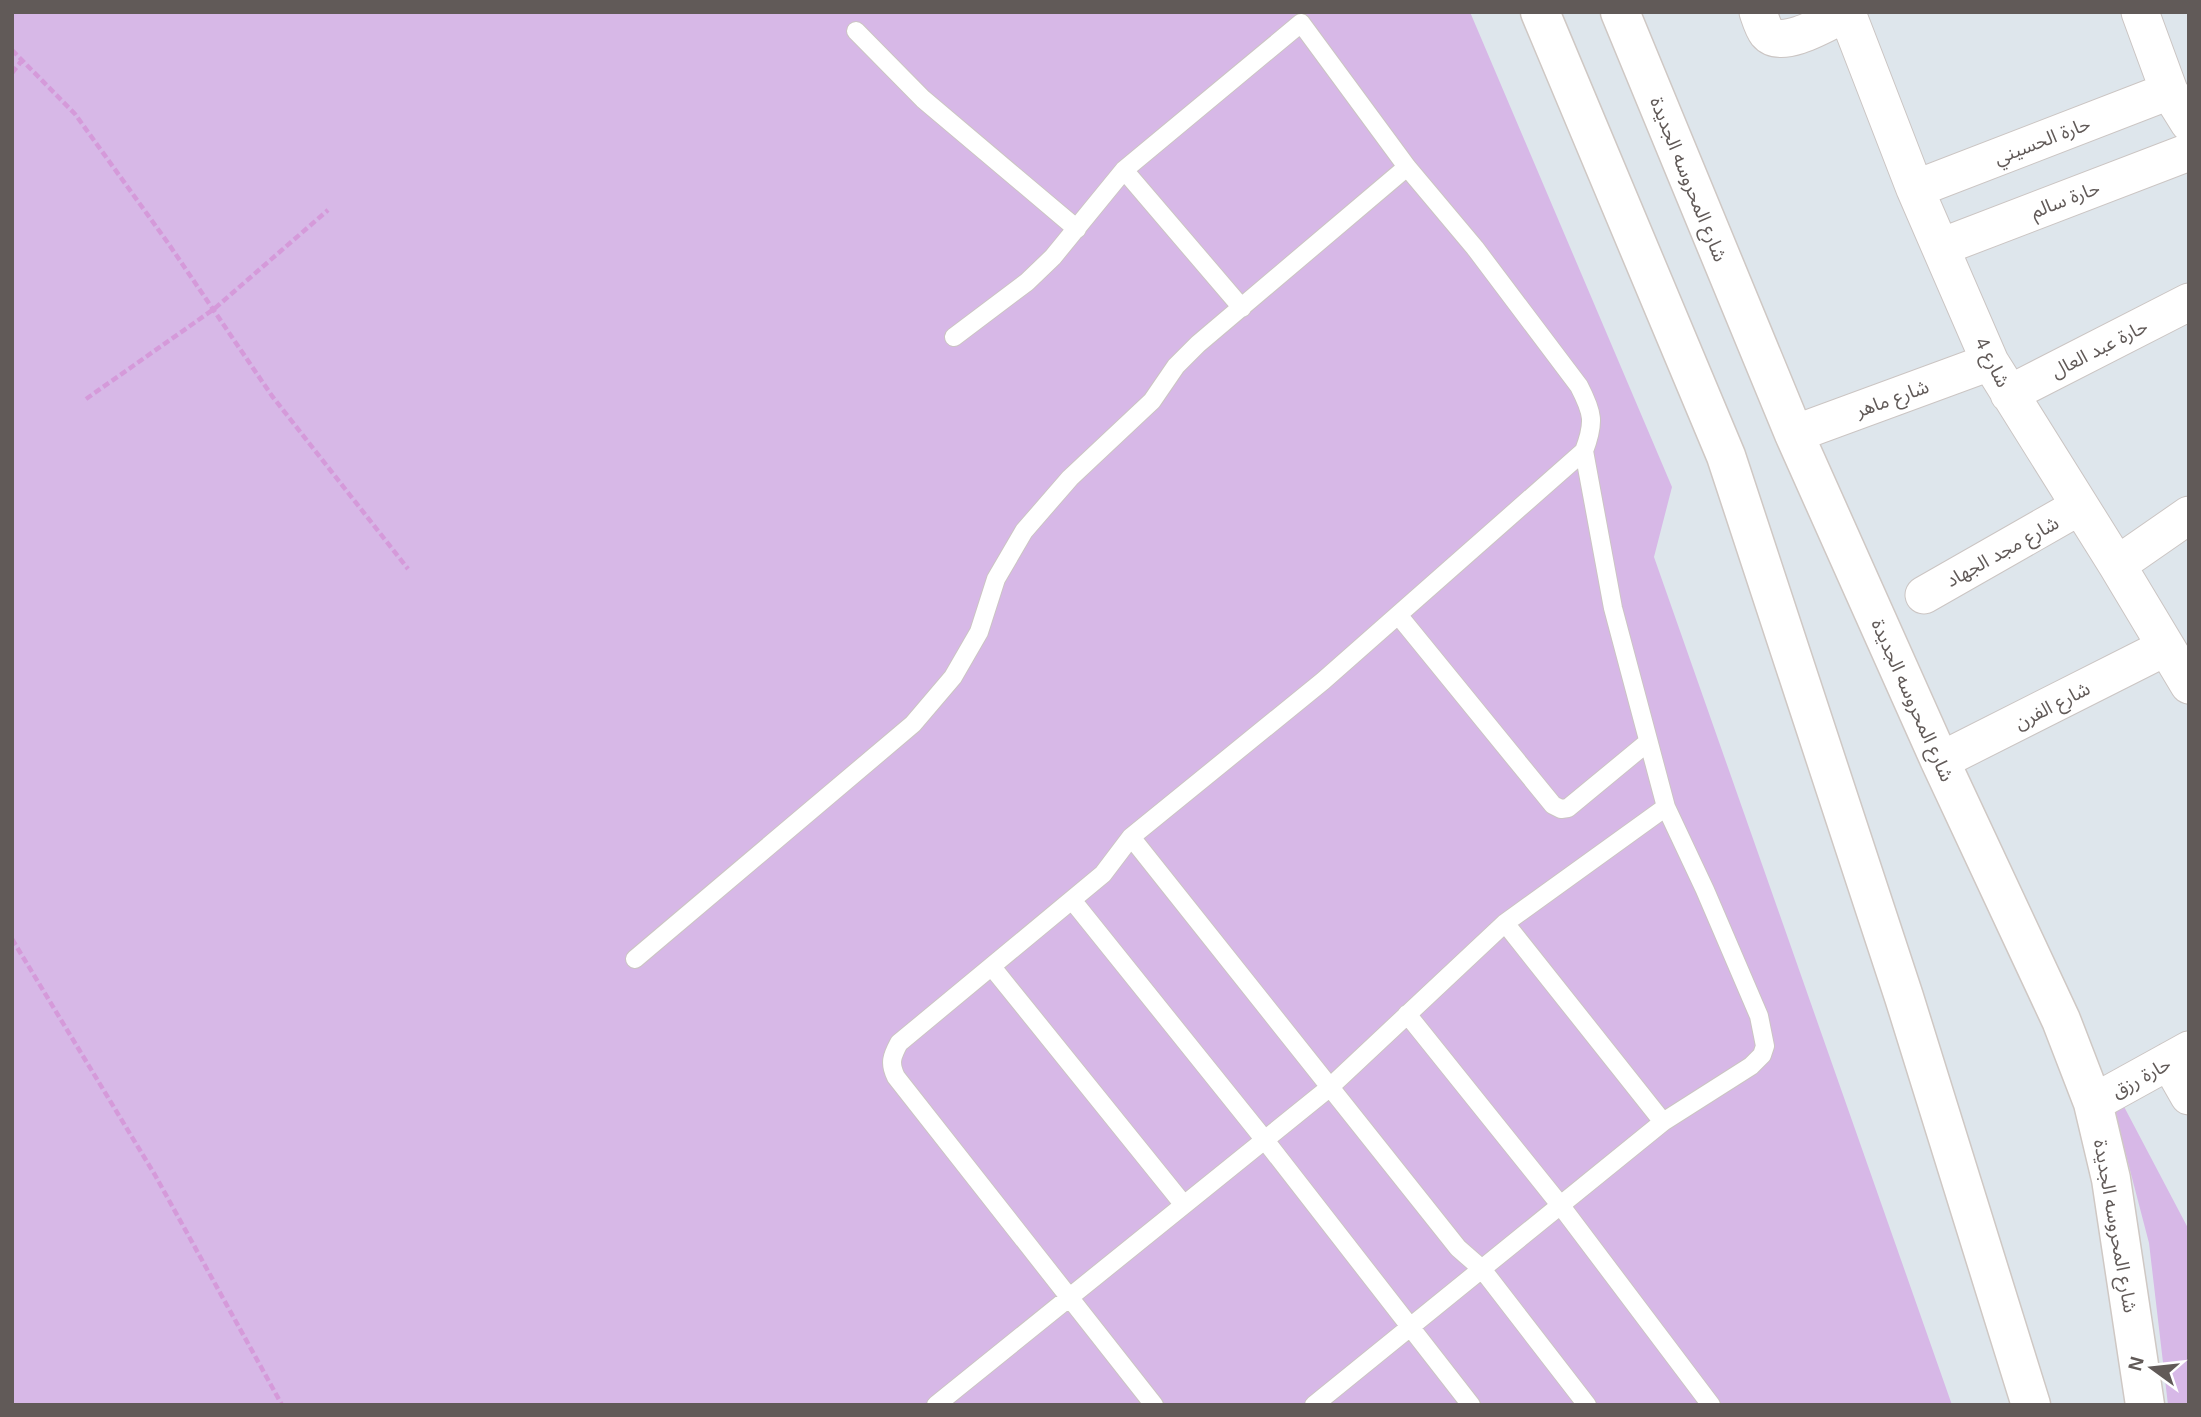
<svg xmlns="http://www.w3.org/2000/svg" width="2201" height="1417" font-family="Helvetica,'Noto Sans Arabic',sans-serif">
<rect width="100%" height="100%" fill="#dee6ec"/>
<path fill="#d7b8e7" d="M 12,12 L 1470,12 L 1672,487 L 1654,557 L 1952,1405 L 12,1405 Z
M 2110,1080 L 2189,1230 L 2189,1405 L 2168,1405 L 2149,1243 L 2113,1105 Z"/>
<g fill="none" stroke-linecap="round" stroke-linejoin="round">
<defs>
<path id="lane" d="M 856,31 L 923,99 L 1077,229
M 1124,170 L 1242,308
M 954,337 L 1027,282 L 1053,257 L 1124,170 L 1301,23 L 1407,167 L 1475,248 L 1579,386 C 1593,413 1595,422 1584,451 L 1323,681 L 1131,837 L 1103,874 L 899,1043 C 892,1056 889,1063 896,1077 L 1154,1405
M 1399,616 L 1553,805 L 1561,809 L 1568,808 L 1648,742
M 1131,837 L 1458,1248 L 1482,1269 L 1587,1405
M 1072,900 L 1264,1139 L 1471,1405
M 1505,923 L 1663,1122
M 635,959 L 913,724 L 953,677 L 979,632 L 996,579 L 1024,531 L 1070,478 L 1152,401 L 1176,366 L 1198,344 L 1407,167
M 992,967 L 1184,1205
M 1407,1014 L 1561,1206 L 1711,1405
M 936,1405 L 1329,1088 L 1505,923 L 1666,807 L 1613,608 L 1584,451
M 1314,1405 L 1663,1122 L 1751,1066 L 1762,1055 L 1765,1046 L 1759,1016 L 1705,890 L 1666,807"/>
<path id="street" d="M 1758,12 C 1760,18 1763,28 1767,33 C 1782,51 1831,20 1848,12
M 2140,12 L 2169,91 L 2189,123
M 1847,13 L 1915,189 L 1990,362 L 2117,565 L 2189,685
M 1915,189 L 2169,91
M 1941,247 L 2189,152
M 2009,394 L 2189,302
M 1794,434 L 1990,362
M 2117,565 L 2189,515
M 1924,595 L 2080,506
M 1940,761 L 2164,648
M 2169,1061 L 2189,1096
M 2093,1103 L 2189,1050"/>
<path id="secondary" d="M 1540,12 L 1726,456 L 1904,997 L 2031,1405
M 1620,12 L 1794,434 L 1940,761 L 2061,1020 L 2093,1103 L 2111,1179 L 2145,1405"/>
</defs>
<use href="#lane" stroke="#cbc5c3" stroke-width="20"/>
<use href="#street" stroke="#cbc5c3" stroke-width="39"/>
<use href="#secondary" stroke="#cfc8c4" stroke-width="41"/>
<path stroke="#d59ada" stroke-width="4.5" stroke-dasharray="7 3.5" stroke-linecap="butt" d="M 12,50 L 75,114 L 168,243 L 272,396 L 408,569
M 12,73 L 23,59
M 86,399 L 214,309 L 328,210
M 12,939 L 155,1175 L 282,1405"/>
<use href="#lane" stroke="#fff" stroke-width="18"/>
<use href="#street" stroke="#fff" stroke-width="37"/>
<use href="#secondary" stroke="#fff" stroke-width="38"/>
</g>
<g text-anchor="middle" stroke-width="5" stroke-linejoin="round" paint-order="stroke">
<g font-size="19" fill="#615a58" stroke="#fff">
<text transform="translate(2042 140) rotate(-21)" y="7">حارة الحسيني</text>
<text transform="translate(1689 179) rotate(68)" y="7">شارع المحروسه الجديدة</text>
<text transform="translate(2065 199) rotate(-21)" y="7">حارة سالم</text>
<text transform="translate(2099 348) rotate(-27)" y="7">حارة عبد العال</text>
<text transform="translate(1993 362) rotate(63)" y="7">شارع 4</text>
<text transform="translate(1892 398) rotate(-20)" y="7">شارع ماهر</text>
<text transform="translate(2002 551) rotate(-29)" y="7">شارع مجد الجهاد</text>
<text transform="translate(1913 700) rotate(66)" y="7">شارع المحروسه الجديدة</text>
<text transform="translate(2052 705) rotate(-27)" y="7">شارع الفرن</text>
<text transform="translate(2141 1077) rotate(-29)" y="7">حارة رزق</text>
<text transform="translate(2116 1226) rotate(80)" y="7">شارع المحروسه الجديدة</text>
</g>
</g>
<rect width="2201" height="1417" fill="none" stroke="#615a58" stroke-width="28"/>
<g transform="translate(2152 1368) rotate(285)" stroke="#ffffff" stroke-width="5" paint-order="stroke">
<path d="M0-5L12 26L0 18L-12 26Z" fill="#615a58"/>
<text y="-10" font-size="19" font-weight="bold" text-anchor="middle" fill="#615a58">N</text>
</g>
</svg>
